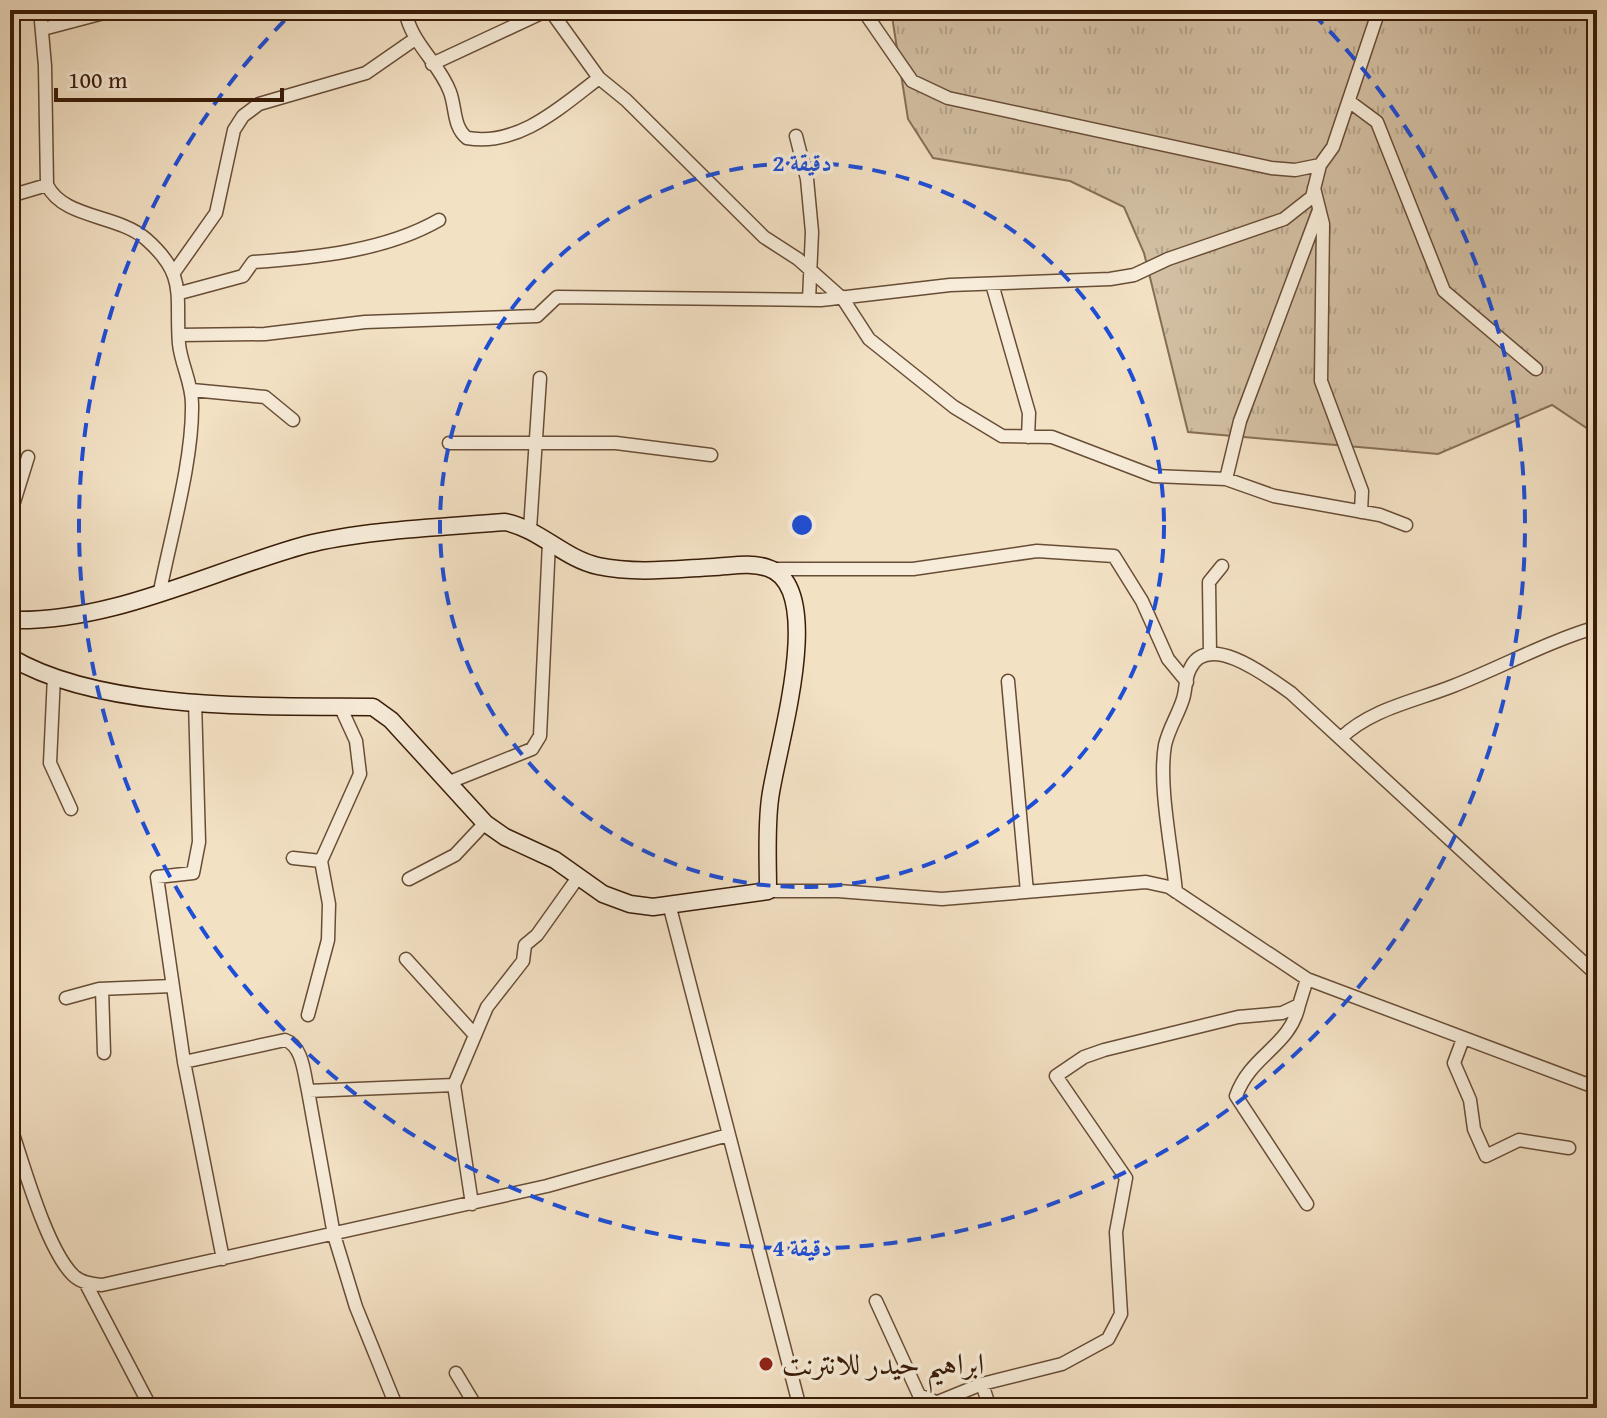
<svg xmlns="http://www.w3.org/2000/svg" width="1607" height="1418" font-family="'Gentium Book Plus',Amiri,serif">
<defs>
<pattern id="grass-tufts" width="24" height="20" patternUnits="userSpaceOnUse" patternTransform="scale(2)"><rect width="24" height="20" fill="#d3c0a4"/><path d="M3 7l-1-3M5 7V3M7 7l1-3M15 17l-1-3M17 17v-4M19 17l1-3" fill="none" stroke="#b6a48c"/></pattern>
</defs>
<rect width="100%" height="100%" fill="#f3e1c4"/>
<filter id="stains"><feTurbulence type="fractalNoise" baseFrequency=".0025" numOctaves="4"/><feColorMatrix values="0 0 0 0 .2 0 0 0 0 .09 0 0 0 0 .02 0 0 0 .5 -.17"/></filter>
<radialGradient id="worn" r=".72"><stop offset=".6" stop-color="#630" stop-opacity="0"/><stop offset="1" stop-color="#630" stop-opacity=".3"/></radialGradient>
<path fill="url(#grass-tufts)" stroke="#866e56" stroke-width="2" d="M 891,10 L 1597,10 L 1597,435 L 1552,405 L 1438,454 L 1188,432 L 1144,253 L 1124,207 L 1070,181 L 933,158 L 908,119 Z"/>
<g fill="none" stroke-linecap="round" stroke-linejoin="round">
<defs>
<path id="street" d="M 40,10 L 45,66 L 47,185 C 64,219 117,214 146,239 C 188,276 175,295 179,344 C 181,364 192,383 192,404 C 193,460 171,535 160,591
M 405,10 C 411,44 439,62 450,92 C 456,108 453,127 467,138 C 518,147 561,107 599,78
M 550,10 L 599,78 L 626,100 L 764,237 L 798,259 L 843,299 L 869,339 L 954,407 L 1002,436 L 1052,437 L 1154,476 L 1226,479 L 1274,496 L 1380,515 L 1406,525
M 863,10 L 912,81 L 948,98 L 1271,168 L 1295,170 L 1320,165 L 1333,147 L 1379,10
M 43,29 L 115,10
M 432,64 L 548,10
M 1350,102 L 1377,122 L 1444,291 L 1536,369
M 796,136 L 807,179 L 812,232 L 809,300
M 1314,188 L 1323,224 L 1321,381 L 1362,491 L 1361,512
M 10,196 L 47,185
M 175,271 L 216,213 L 234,130 L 243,116 L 259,104 L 366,73 L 415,39
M 992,284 L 1029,413 L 1028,437
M 180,293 L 243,276 L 253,262 C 314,258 385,251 439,220
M 179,335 L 265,334 L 365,322 L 537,316 L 557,297 L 821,300 L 950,285 L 1110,279 L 1134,275 L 1168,259 L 1284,219 L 1312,197 L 1320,165
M 192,390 L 265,397 L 293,420
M 449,443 L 616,443 L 711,455
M 1226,479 L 1240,421 L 1319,210
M 10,515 L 28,457
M 530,529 L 540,378
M 772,569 L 913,569 L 1037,551 L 1114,556 L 1142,601 L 1168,659 L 1187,682
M 1210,654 L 1209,582 L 1222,566
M 54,676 L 50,763 L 71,809
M 1008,681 L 1027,892
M 195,701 L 199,842 L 193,873 L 157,877 L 184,1062 L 223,1259
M 1341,738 C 1371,709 1415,701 1453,686 C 1502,667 1546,642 1597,627
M 447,783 L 532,749 L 540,736 L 549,542
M 293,858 L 321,861
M 409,879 L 455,855 L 485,823
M 768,891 L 838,891 L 942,899 L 1146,882 L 1169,887 L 1307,979 L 1597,1088
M 1176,892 C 1172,849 1158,785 1165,745 C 1169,728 1178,715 1183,699 C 1186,690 1185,678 1190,669 C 1207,629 1271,679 1291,693 L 1597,975
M 669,904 L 800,1408
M 406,959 L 474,1034
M 102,989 L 104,1053
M 66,998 L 99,989 L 172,986
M 1299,1005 C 1290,1047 1251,1054 1236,1096 L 1307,1204
M 308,1015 L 328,940 L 329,904 L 321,861 L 360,774 L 356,741 L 340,706
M 1463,1039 L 1454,1063 L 1470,1100 L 1474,1129 L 1486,1156 L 1519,1140 L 1569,1148
M 184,1062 L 285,1040 C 303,1046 304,1074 308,1091 L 454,1085
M 308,1091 L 334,1235 L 356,1307 L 397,1408
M 10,1125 C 23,1163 46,1248 73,1275 C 81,1283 92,1284 102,1285 L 547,1186 L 728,1135
M 472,1204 L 454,1085 L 487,1007 L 523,961 L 525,945 L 537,935 L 579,876
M 85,1282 L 151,1408
M 876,1301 L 919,1395 L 936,1402
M 456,1373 L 477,1408
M 982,1384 L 990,1408
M 923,1408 L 982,1384 L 1062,1364 L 1108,1339 L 1121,1314 L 1116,1232 L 1126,1178 L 1056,1076 L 1084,1057 L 1104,1050 L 1238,1017 L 1282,1013 L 1299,1005 L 1307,979"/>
<path id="secondary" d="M 10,620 C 112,623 208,572 305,545 C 362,530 445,527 505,522 C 540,529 563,558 598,566 C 636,574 675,569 714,567 C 732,566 751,562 768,568 C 829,588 775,754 770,799 C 766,829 768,861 768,891 L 653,907 L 630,904 L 603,894 L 555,860 L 505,837 L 485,823 L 391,720 L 373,707 C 268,706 102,712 10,657"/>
</defs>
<use href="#street" stroke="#684d36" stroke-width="15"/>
<use href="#secondary" stroke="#391c07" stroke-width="19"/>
<use href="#street" stroke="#f7ecd9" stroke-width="12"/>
<use href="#secondary" stroke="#f7ecd9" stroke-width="16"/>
</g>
<g fill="none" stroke="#1d4ed8" stroke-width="4" stroke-dasharray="14 10">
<circle cx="802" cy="525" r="362"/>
<path d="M1313 14A723 723 0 1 1 291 14"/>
</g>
<circle fill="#8f2418" stroke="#f7ecd9" stroke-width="3" cx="766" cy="1364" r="8"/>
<g text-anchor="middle" stroke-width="7" stroke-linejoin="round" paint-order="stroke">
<g font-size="30" fill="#391c07" stroke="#f7ecd9" text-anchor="start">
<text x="782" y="1374">ابراهيم حيدر للانترنت</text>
</g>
</g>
<circle cx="802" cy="525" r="12" fill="#1d4ed8" stroke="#f7ecd9" stroke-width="4"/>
<g font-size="24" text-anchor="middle" font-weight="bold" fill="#1d4ed8" stroke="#f7ecd9" stroke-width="7" stroke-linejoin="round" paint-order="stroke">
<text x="802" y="171">2 دقيقة</text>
<text x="802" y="1256">4 دقيقة</text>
</g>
<rect width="1607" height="1418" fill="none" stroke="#f3e1c4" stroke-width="40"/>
<rect x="12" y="12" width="1583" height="1394" fill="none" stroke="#391c07" stroke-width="4"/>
<rect x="20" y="20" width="1567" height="1378" fill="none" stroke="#391c07" stroke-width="2"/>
<path d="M56 88v12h226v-12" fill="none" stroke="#391c07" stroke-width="4"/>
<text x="68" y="88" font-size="24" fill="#391c07" stroke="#f7ecd9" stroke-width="6" paint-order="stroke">100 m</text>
<rect width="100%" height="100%" filter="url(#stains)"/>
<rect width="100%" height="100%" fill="url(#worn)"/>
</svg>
